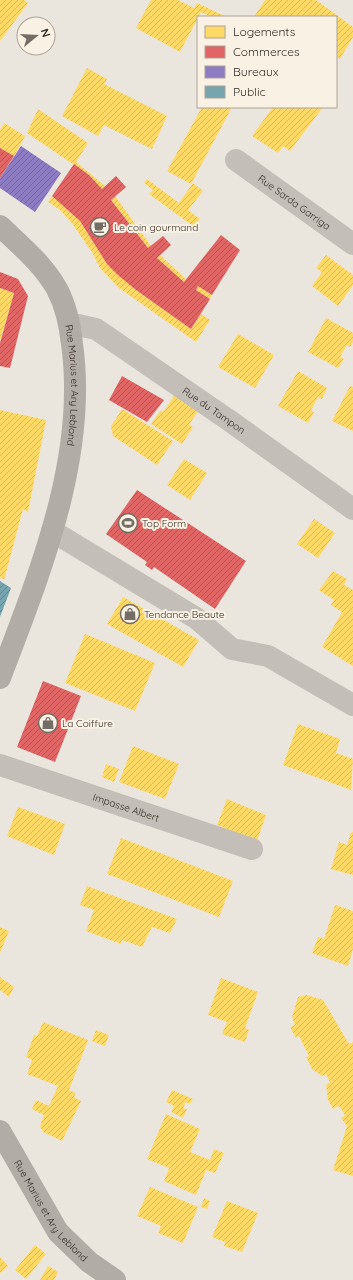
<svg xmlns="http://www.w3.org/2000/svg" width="353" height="1280" font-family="Quicksand,sans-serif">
<defs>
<pattern id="homes-hatch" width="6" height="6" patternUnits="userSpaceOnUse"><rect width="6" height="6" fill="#ffd966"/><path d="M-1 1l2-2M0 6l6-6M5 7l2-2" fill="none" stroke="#dbba58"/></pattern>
<pattern id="shops-hatch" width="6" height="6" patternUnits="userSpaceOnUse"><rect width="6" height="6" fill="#e06666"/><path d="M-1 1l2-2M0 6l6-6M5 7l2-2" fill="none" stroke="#b65454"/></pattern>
<pattern id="offices-hatch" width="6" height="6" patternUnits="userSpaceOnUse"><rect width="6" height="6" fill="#8e7cc3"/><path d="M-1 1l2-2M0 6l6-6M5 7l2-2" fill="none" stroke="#75669e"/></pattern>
<pattern id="public-hatch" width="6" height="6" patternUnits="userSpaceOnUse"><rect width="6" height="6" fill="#76a5af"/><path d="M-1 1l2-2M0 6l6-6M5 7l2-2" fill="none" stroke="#62878e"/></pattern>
</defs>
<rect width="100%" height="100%" fill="#ebe6dd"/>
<path fill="url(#homes-hatch)" d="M 0,0 L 24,0 L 28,3 L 0,41 Z
M 151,0 L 178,0 L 194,8 L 197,3 L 227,17 L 212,17 L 201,12 L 180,52 L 136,28 Z
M 265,0 L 316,0 L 353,27 L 353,37 L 340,59 L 336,56 L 336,17 L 254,17 Z
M 87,68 L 107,79 L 104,84 L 167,116 L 152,149 L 104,125 L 98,136 L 62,116 Z
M 202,107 L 232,107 L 191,184 L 167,171 Z
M 273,107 L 323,107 L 290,151 L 283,146 L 278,153 L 252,136 Z
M 38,109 L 88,143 L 76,162 L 105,186 L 102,189 L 89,175 L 27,133 Z
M 4,123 L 25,136 L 14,156 L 0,148 L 0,130 Z
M 147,179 L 179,203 L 193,183 L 203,191 L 188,210 L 200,219 L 193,226 L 149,194 L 153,190 L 144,183 Z
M 52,196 L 80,221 L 107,264 L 136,290 L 191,329 L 201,314 L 210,320 L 196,342 L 119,288 L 100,268 L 92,252 L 71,222 L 60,210 L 48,202 Z
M 115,196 L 151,246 L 148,248 L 111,200 Z
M 160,255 L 186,279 L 184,282 L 157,258 Z
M 326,255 L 353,275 L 353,285 L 338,306 L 312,286 L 322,272 L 316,268 Z
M 198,286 L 212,295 L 210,299 L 196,290 Z
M 0,288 L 14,293 L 0,341 Z
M 326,318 L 353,333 L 353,342 L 350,347 L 347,345 L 340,357 L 344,359 L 338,368 L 308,352 Z
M 238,334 L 274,355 L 255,388 L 218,367 Z
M 298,371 L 327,388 L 322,399 L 318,397 L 311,410 L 314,412 L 308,423 L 278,406 Z
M 350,386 L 353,387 L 353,431 L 332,421 Z
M 176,393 L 200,408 L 189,425 L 193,427 L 182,444 L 151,424 L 161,410 L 163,412 Z
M 122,409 L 173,441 L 157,465 L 113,436 L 111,426 Z
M 0,410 L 46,420 L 28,512 L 23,509 L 4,580 L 0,577 Z
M 184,459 L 207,473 L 190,500 L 167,485 Z
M 314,519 L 335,533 L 318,558 L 297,544 Z
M 333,571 L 347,579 L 344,585 L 353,590 L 353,666 L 322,647 L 342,612 L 331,605 L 334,600 L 319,590 Z
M 123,597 L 199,640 L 183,667 L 107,624 Z
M 85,634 L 155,663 L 135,711 L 65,683 Z
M 298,724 L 340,739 L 336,753 L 353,759 L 351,790 L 283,765 Z
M 133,746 L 179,764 L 165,799 L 119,782 Z
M 106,764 L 119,769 L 114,782 L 102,777 Z
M 227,799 L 266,815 L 257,841 L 217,825 Z
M 18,807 L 65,824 L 54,855 L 7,836 Z
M 351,832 L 353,832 L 353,875 L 331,869 L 339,842 L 347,845 Z
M 121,838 L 233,881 L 219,917 L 107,874 Z
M 87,886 L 177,919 L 170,933 L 152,927 L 142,947 L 122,940 L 121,944 L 86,931 L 94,910 L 80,905 Z
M 335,905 L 353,911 L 353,949 L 348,966 L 312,953 L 318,937 L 324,939 Z
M 0,927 L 9,931 L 0,953 Z
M 0,977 L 14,987 L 9,997 L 0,990 Z
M 221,978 L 258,992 L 245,1028 L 249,1030 L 245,1042 L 222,1034 L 227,1022 L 208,1015 Z
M 307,995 L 323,1000 L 349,1044 L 353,1042 L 353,1176 L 333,1170 L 347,1126 L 341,1118 L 345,1115 L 339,1106 L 333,1109 L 328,1100 L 326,1085 L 330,1082 L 326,1074 L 322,1076 L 312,1069 L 306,1057 L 309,1056 L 299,1036 L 296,1038 L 290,1027 L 295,1025 L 292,1017 L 298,997 Z
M 43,1022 L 88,1040 L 69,1090 L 76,1093 L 74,1097 L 81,1101 L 62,1141 L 43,1132 L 40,1126 L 44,1115 L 32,1109 L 36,1100 L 49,1106 L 58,1086 L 27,1074 L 32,1060 L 26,1057 L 34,1035 L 37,1036 Z
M 96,1030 L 109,1035 L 105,1046 L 92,1041 Z
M 172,1090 L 193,1099 L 190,1104 L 186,1102 L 183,1108 L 187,1109 L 183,1118 L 171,1112 L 174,1106 L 166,1102 Z
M 166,1114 L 200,1129 L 190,1152 L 210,1160 L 214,1149 L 224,1153 L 215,1173 L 206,1170 L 196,1195 L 164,1181 L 169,1168 L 147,1159 Z
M 150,1187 L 198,1207 L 183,1243 L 158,1233 L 161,1226 L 137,1216 Z
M 204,1198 L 210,1201 L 207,1209 L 201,1207 Z
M 227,1201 L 258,1213 L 242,1252 L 224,1246 L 225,1242 L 212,1237 Z
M 35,1245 L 46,1254 L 26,1279 L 15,1270 Z
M 0,1257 L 8,1266 L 0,1273 Z
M 48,1266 L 58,1272 L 54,1280 L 40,1280 Z"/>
<path fill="url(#shops-hatch)" d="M 0,148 L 14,156 L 0,178 Z
M 74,164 L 89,175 L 102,189 L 116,176 L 126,187 L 111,200 L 148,248 L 163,236 L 171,245 L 157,258 L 184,282 L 221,235 L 240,250 L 212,295 L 198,286 L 196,290 L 210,299 L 191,329 L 136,290 L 118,275 L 107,264 L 80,221 L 52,196 Z
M 0,272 L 18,279 L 28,296 L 10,368 L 0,366 L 0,343 L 14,293 L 0,288 Z
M 122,376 L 164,400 L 147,422 L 109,400 Z
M 137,490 L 246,561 L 215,609 L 154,567 L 152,570 L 145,565 L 147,562 L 106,534 Z
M 43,681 L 81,696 L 55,762 L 17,747 Z"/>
<path fill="url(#offices-hatch)" d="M 21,146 L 61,173 L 35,212 L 0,188 L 0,178 Z"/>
<path fill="url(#public-hatch)" d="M 0,581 L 11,588 L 0,617 Z"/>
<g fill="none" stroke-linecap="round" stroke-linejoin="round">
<g stroke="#c3beb7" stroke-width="22">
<path id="s1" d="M 236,160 L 353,244"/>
<path id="s2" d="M 69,323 L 96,329 L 230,421 L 353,509"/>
<path d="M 52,531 L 196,618 L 232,649 L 268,656 L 353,705"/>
<path id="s3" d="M 0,765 L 252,849"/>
</g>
<g stroke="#b2aca6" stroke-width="22">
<path id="s4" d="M 0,226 C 21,246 43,264 57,289 C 66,306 70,325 72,344 C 88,457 39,575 0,678"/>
<path id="s5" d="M 0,1131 L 58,1232 L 89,1262 L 115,1280"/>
</g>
</g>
<defs>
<symbol id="cafe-ring" viewBox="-11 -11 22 22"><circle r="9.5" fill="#f9f1e3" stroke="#746d66" stroke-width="1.5"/><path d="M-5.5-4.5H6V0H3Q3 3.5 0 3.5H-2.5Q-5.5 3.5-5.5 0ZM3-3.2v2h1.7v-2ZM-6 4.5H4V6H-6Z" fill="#746d66"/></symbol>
<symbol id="stadium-ring" viewBox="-11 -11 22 22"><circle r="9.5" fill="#f9f1e3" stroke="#746d66" stroke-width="1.5"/><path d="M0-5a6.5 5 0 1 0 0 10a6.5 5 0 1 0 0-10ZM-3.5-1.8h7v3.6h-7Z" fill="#746d66"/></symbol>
<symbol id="shop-ring" viewBox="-11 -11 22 22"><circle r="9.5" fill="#f9f1e3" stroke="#746d66" stroke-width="1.5"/><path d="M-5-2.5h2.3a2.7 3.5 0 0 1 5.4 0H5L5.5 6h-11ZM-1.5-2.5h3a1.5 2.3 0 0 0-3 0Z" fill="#746d66"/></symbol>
</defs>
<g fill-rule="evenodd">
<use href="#cafe-ring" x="89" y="216" width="22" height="22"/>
<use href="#stadium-ring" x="117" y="512" width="22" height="22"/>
<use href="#shop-ring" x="119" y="603" width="22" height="22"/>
<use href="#shop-ring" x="37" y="712" width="22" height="22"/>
</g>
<g text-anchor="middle" stroke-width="4" stroke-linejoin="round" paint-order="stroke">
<g font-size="10" fill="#342c26" stroke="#f9f1e3">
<text dy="4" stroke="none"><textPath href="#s1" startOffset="72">Rue Sarda Garriga</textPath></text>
<text dy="4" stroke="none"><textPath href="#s4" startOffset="184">Rue Marius et Ary Leblond</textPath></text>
<text dy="4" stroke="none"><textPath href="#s2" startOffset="171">Rue du Tampon</textPath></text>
<text dy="4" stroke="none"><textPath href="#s3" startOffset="133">Impasse Albert</textPath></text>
<text dy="4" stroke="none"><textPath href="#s5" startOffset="95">Rue Marius et Ary Leblond</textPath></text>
</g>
<g font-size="10" fill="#342c26" stroke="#f9f1e3" text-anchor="start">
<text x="114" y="231">Le coin gourmand</text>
<text x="142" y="527">Top Form</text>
<text x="144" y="618">Tendance Beaute</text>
<text x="62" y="727">La Coiffure</text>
</g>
</g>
<rect x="197" y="16" width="140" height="92" fill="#f9f1e3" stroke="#aaa297"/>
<rect x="205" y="26" width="20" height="12" fill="#ffd966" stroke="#aaa297"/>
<text x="233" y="36" font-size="12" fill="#342c26">Logements</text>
<rect x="205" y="46" width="20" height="12" fill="#e06666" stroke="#aaa297"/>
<text x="233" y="56" font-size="12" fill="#342c26">Commerces</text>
<rect x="205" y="66" width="20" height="12" fill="#8e7cc3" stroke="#aaa297"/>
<text x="233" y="76" font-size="12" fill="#342c26">Bureaux</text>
<rect x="205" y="86" width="20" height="12" fill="#76a5af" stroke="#aaa297"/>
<text x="233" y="96" font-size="12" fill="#342c26">Public</text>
<g transform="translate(36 36) rotate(72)"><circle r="19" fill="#f9f1e3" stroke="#aaa297"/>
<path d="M0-3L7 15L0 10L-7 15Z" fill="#746d66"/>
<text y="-6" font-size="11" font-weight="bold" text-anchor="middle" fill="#342c26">N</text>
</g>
</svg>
